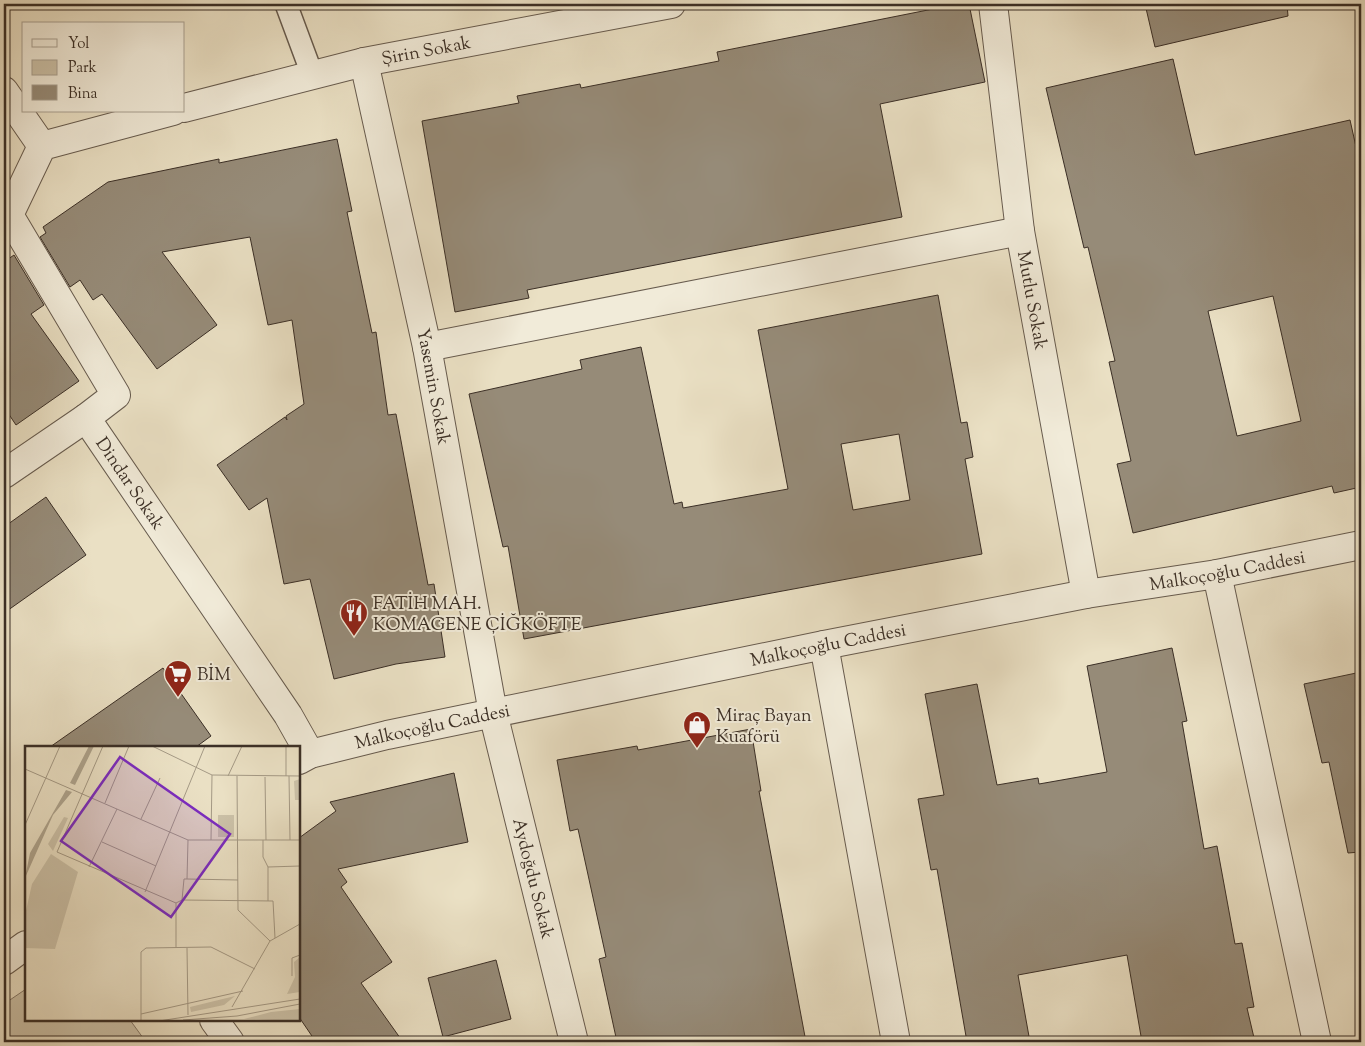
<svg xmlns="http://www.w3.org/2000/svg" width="1365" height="1046" font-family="'Sorts Mill Goudy',serif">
<rect width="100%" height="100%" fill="#eae0c4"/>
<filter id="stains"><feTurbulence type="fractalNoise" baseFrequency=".004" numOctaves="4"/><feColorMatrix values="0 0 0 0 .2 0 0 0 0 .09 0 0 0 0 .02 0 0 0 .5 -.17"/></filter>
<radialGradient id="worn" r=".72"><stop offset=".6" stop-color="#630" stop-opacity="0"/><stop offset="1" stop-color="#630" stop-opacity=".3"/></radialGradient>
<path fill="#ccc2a9" stroke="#847868" d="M 26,989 L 26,1020 L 130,1020 L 146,1042 L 4,1042 L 4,1004 Z"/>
<path fill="#968b78" stroke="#3b2f26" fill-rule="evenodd" d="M 958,4 L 969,4 L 985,82 L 880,104 L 902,217 L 527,290 L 529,298 L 455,312 L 422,121 L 519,103 L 517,96 L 580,84 L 581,88 L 719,61 L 717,52 Z
M 1145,4 L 1287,4 L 1288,16 L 1155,47 Z
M 1173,59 L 1195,155 L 1350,120 L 1361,169 L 1361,487 L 1334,493 L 1332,486 L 1133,533 L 1117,464 L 1131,461 L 1109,362 L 1115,361 L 1088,247 L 1084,248 L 1046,88 ZM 1273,296 L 1301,421 L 1237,436 L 1208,311 Z
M 337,139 L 352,211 L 347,212 L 372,333 L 376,332 L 388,415 L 396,414 L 428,585 L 434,584 L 445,657 L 396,664 L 334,679 L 310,579 L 284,584 L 267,498 L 249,510 L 217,465 L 285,417 L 287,420 L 286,416 L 304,404 L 292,320 L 268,325 L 250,237 L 162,252 L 217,325 L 157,369 L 102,294 L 93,300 L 80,280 L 70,287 L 40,237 L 46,233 L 43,227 L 108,182 L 219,159 L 219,163 Z
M 14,255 L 44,305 L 31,314 L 79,381 L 16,425 L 4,407 L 4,262 Z
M 938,295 L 961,423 L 967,422 L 973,457 L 965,459 L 982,554 L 524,639 L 508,546 L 503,547 L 469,394 L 582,369 L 580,360 L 641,347 L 674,504 L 682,502 L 683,508 L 788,489 L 758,330 ZM 899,434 L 910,500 L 853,510 L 841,444 Z
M 46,497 L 86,555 L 4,613 L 4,527 Z
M 1172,648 L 1187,721 L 1182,722 L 1204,849 L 1217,846 L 1235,944 L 1242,943 L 1254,1007 L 1247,1008 L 1255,1042 L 1142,1042 L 1127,955 L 1018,975 L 1030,1042 L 967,1042 L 937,869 L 931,870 L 918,799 L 944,795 L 925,694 L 977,684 L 997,785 L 1038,778 L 1039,784 L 1107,772 L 1087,666 Z
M 163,668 L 211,736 L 196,747 L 50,747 Z
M 1361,672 L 1361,852 L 1348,853 L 1329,762 L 1322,763 L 1304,684 Z
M 751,729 L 761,791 L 759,791 L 806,1042 L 617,1042 L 599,959 L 606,957 L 578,829 L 570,831 L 557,760 L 637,746 L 638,750 Z
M 454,773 L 468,842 L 338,869 L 347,882 L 341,887 L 392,962 L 361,983 L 403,1042 L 316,1042 L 299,1017 L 299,838 L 336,811 L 330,802 Z
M 496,960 L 511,1019 L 443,1037 L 428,978 Z"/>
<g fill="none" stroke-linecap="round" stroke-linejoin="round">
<defs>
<path id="service" d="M 286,4 L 312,74"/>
<g id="minor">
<path id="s1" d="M 993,4 L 1020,231 L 1086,594"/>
<path id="s2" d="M 364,62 L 427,347 L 493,713 L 574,1042"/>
<path d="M 4,91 L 42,146"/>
<path id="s3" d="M 184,108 L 364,62 L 671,4"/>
<path id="s4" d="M 9,215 L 116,395 L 86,418 L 288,715 L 310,754"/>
<path d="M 4,219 L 9,215 L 42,146 L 173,111"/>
<path d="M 427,347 L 1020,231"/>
<path d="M 4,474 L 86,418"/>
<path d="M 1217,574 L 1317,1042"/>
<path d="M 824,645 L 896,1042"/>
<path d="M 214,1020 L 230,1042"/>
</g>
<g id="tertiary">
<path id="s5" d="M 299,760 L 310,754 L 387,735 L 824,645 L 1086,594 L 1217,574 L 1361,545"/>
<path d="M 4,961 L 26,945"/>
</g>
</defs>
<use href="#service" stroke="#675b4e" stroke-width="24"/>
<use href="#minor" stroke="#675b4e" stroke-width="30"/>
<use href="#tertiary" stroke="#675b4e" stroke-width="30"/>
<use href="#service" stroke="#f1ebd9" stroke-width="21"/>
<use href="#minor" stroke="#f1ebd9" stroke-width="28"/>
<use href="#tertiary" stroke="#f1ebd9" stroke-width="28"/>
</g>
<defs>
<symbol id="restaurant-pin" viewBox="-11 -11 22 30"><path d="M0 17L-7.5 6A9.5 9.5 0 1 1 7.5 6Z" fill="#8f2418" stroke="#f1ebd9"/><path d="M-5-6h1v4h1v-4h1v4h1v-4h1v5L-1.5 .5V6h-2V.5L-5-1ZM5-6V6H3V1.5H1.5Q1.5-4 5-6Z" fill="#fff"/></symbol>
<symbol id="supermarket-pin" viewBox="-11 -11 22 30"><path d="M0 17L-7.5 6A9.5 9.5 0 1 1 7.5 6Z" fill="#8f2418" stroke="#f1ebd9"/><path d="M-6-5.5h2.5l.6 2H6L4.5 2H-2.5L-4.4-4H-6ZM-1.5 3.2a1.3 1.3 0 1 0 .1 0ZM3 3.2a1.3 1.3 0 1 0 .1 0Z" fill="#fff"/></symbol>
<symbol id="shop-pin" viewBox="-11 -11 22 30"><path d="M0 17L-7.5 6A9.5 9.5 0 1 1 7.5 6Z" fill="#8f2418" stroke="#f1ebd9"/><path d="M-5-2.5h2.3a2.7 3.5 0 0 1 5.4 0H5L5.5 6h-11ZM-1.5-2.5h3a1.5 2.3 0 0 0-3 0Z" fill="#fff"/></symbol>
</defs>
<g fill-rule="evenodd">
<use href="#restaurant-pin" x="338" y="597" width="32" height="43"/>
<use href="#supermarket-pin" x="162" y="658" width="32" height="43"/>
<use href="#shop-pin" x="681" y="709" width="32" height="43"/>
</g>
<g text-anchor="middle" stroke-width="4" stroke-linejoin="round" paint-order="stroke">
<g font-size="18" fill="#3b2f26" stroke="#f1ebd9">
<text dy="6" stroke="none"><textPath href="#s3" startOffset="249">Şirin Sokak</textPath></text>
<text dy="6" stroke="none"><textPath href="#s1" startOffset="299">Mutlu Sokak</textPath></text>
<text dy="6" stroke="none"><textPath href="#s2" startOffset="332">Yasemin Sokak</textPath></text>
<text dy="6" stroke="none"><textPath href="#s4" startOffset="326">Dindar Sokak</textPath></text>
<text dy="6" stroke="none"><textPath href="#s5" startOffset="948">Malkoçoğlu Caddesi</textPath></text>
<text dy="6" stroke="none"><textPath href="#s5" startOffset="542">Malkoçoğlu Caddesi</textPath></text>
<text dy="6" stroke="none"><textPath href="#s5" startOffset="138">Malkoçoğlu Caddesi</textPath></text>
<text dy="6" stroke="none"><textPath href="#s2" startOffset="834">Aydoğdu Sokak</textPath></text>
</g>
<g font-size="18" fill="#3b2f26" stroke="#f1ebd9" text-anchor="start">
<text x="373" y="609">FATİH MAH.<tspan x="373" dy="21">KOMAGENE ÇİĞKÖFTE</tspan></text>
<text x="197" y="680">BİM</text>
<text x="716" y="721">Miraç Bayan<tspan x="716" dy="21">Kuaförü</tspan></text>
</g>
</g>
<g transform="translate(25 746)">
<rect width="275" height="275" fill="#eae0c4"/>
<path d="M 275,33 L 275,54 L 270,54 L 269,35 ZM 193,69 L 209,69 L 209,91 L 193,91 ZM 39,71 L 43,72 L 28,105 L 23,98 ZM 26,108 L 53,126 L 30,203 L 0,202 L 0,169 L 7,138 ZM 275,211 L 275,246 L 262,248 L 270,231 L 269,216 ZM 210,250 L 199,259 L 166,266 L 165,261 ZM 275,263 L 275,275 L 219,273 L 246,266 Z" fill="#ccc2a9"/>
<path d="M 64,0 L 69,0 L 50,39 L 45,37 ZM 41,44 L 47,46 L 28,69 L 0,132 L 5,107 Z" fill="#aea48e"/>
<path fill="none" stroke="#a49985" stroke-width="1" d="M 78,0 L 32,106 L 151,157 L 157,154 L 248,155 L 250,192M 127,0 L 187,29 L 275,30M 261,0 L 261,30M 0,23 L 163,94 L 275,94M 203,30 L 217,0M 212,30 L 213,164 L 245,195M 264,30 L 265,94M 240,31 L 241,94M 80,57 L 104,0M 116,73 L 135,32M 0,79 L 35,0M 186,94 L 187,29M 238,94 L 238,111 L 243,121 L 243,155M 77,96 L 131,120M 64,121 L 92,63M 243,121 L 275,120M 162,133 L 213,134M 120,146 L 180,0M 157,154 L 159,133 L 162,133 L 163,94M 151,202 L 151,157M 162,202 L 163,269M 267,230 L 267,212 L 275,209M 207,261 L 245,195 L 275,178M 116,268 L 218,245M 158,274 L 212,270 L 275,258M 116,275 L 116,206 L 121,202 L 186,201 L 230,223M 134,275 L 275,253"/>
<path fill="#7b2cbf" fill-opacity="0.15" stroke="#7b2cbf" stroke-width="2.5" d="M 95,11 L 205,88 L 146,171 L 36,95 Z"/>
<rect width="275" height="275" fill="none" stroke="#3b2f26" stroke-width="2.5"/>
</g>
<rect width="1365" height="1046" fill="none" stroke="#eae0c4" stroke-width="20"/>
<rect x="5" y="5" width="1355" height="1036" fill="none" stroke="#3b2f26" stroke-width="2.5"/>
<rect x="10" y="10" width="1345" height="1026" fill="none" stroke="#3b2f26"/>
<rect x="22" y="22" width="162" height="90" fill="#f1ebd9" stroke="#a8a091"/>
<rect x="32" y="39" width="25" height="8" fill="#f1ebd9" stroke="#a8a091"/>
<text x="68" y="48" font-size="15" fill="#3b2f26">Yol</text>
<rect x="32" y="60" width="25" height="15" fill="#ccc2a9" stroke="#a8a091"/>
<text x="68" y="72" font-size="15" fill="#3b2f26">Park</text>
<rect x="32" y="85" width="25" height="15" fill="#968b78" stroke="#a8a091"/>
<text x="68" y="98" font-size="15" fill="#3b2f26">Bina</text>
<rect width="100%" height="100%" filter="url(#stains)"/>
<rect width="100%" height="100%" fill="url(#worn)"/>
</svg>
